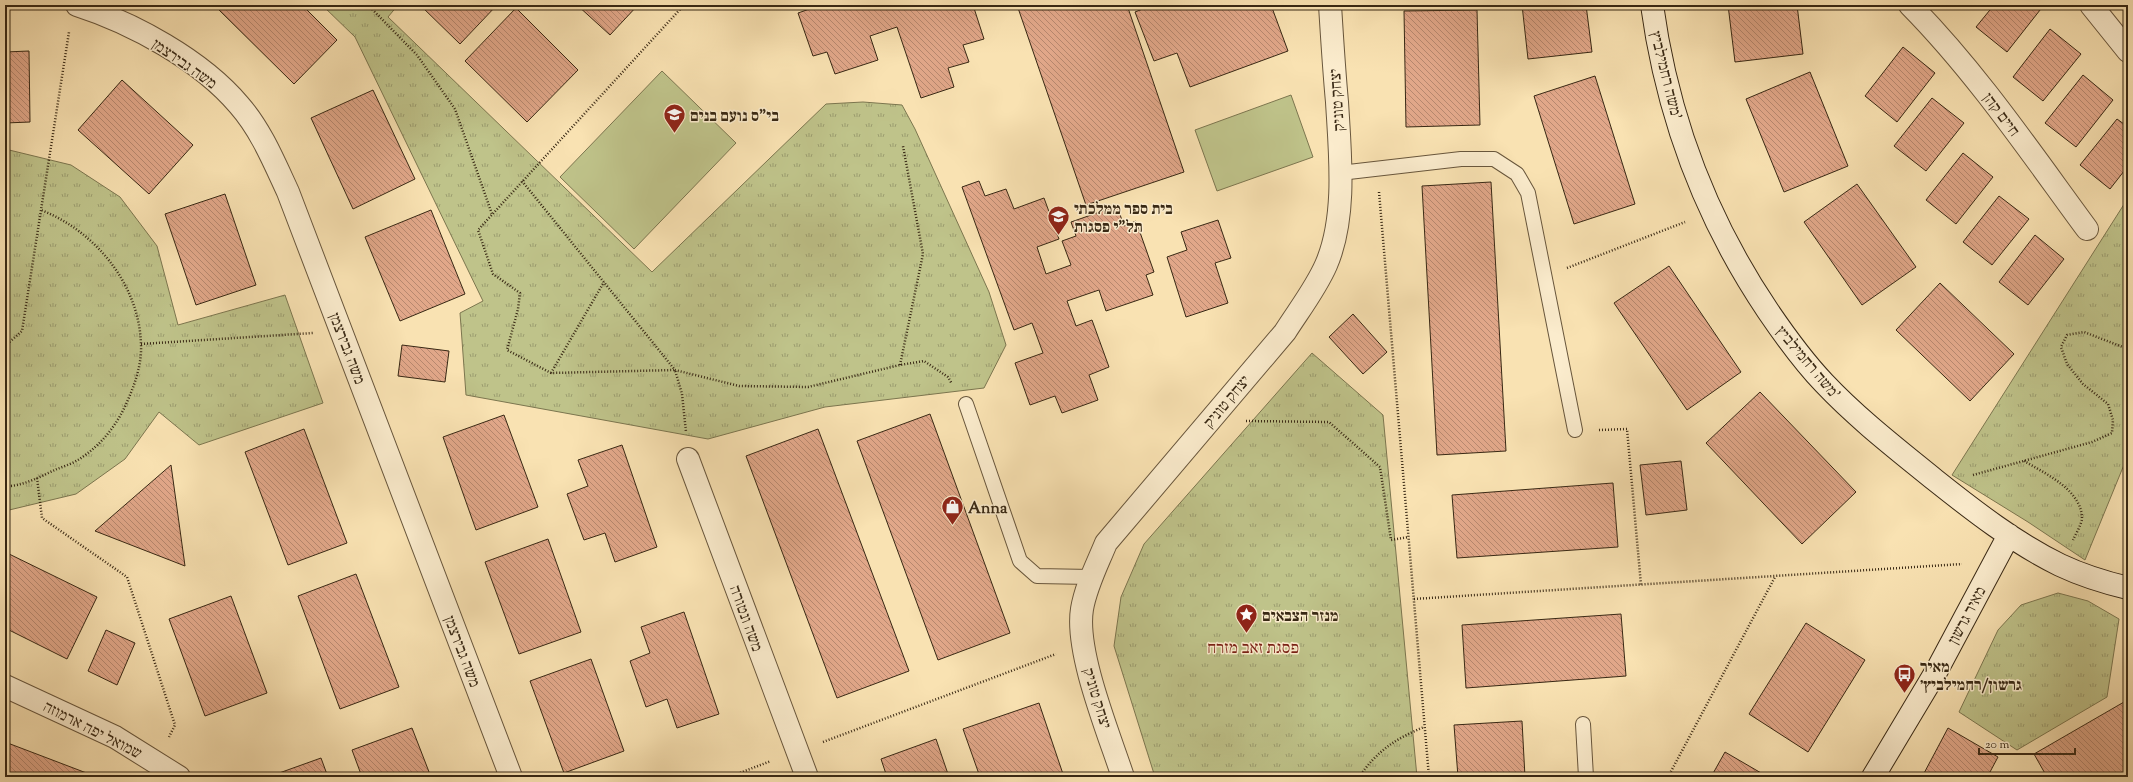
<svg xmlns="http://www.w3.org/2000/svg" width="2133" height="782" font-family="'Sorts Mill Goudy','Frank Ruhl Libre',serif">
<defs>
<pattern id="grass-tufts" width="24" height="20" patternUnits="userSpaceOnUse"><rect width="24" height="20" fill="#bfc38a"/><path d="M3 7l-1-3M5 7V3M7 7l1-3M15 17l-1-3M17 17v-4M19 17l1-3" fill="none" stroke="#9c9e70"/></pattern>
<pattern id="building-back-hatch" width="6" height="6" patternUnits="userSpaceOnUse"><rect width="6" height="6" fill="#e1a789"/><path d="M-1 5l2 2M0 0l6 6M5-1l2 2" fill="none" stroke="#b7886f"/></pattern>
</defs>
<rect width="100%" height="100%" fill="#f9e2b2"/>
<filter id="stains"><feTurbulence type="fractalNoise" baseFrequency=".005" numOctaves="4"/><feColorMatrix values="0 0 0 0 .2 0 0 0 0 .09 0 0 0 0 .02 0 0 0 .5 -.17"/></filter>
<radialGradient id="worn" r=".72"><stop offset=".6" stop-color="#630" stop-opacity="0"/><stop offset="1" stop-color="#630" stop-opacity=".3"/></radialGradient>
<path fill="url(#grass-tufts)" stroke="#7c764f" d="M 322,5 L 398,5 L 388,17 L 652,272 L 826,104 L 863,102 L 902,105 L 915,129 L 989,292 L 1006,345 L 984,388 L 825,407 L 708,439 L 466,395 L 460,313 L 483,301 L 355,37 Z
M 5,149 L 71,165 L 120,197 L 157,246 L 178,325 L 285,295 L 323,403 L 199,445 L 159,412 L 125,459 L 76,494 L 5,511 Z
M 2128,198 L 2128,455 L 2085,560 L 2028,522 L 1952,475 Z
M 1312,353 L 1383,415 L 1417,777 L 1155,777 L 1114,646 L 1121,597 L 1144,544 Z
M 2058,593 L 2088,601 L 2119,619 L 2107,697 L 2017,750 L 1959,712 L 1998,630 L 2021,605 Z"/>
<path fill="#bfc38a" stroke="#7c764f" d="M 662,71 L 736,143 L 634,249 L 560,177 Z
M 1291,95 L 1313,157 L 1217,191 L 1195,130 Z"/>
<path fill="url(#building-back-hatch)" stroke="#382814" d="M 218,5 L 302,5 L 337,40 L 294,84 L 216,7 Z
M 420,5 L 497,5 L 460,44 Z
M 577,5 L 638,5 L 610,35 Z
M 821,5 L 973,5 L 984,39 L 963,45 L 969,62 L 948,68 L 954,87 L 921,98 L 897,27 L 870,36 L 878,60 L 835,74 L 827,52 L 813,56 L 798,13 Z
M 1017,5 L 1127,5 L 1184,172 L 1086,205 Z
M 1153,5 L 1271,5 L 1288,51 L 1190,87 L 1177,53 L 1154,61 L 1135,12 Z
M 1522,5 L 1586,5 L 1592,52 L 1528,59 Z
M 1728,5 L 1797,5 L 1803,54 L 1735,62 Z
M 1994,5 L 2044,5 L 2007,52 L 1976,27 Z
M 516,8 L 578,70 L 527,122 L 465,61 Z
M 1477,10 L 1480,125 L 1406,127 L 1404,11 Z
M 2050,29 L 2081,54 L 2043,101 L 2013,77 Z
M 1903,47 L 1935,73 L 1897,122 L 1865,96 Z
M 29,51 L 30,122 L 5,123 L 5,52 Z
M 1810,72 L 1848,166 L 1784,192 L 1746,99 Z
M 2083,75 L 2113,100 L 2076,147 L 2045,123 Z
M 1595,76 L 1635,204 L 1574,224 L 1534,96 Z
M 122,80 L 193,145 L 149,194 L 78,130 Z
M 373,90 L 415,179 L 353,209 L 311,118 Z
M 1932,98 L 1964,123 L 1926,171 L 1894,146 Z
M 2117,119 L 2128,127 L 2128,166 L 2110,189 L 2080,165 Z
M 1963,153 L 1993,177 L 1956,224 L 1926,200 Z
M 979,181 L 985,196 L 1006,189 L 1014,209 L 1044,198 L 1059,239 L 1037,247 L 1046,274 L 1071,265 L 1062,241 L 1076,236 L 1071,222 L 1117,206 L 1124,226 L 1136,221 L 1154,272 L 1146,275 L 1153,295 L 1106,311 L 1099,290 L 1067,301 L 1076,326 L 1092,320 L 1109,367 L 1089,375 L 1098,400 L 1062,413 L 1055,396 L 1030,405 L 1015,363 L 1043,353 L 1032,323 L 1014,330 L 962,187 Z
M 1491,182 L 1506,451 L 1437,455 L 1422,186 Z
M 1857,184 L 1916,267 L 1862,305 L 1804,222 Z
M 225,194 L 256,285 L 196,305 L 165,214 Z
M 1999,196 L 2029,219 L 1992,265 L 1963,242 Z
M 431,210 L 465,294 L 400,321 L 365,237 Z
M 1218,220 L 1231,258 L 1215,263 L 1228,303 L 1186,317 L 1167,257 L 1187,250 L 1181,232 Z
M 2035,235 L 2064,259 L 2028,305 L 1999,282 Z
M 1669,266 L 1741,372 L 1687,410 L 1614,303 Z
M 1940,283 L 2014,354 L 1970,401 L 1896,330 Z
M 1353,314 L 1387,352 L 1363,374 L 1329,337 Z
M 402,345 L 449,351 L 445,382 L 398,376 Z
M 1760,392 L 1856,492 L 1802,544 L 1706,443 Z
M 930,414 L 1010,633 L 938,660 L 857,441 Z
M 504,415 L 538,507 L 476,530 L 443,437 Z
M 304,429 L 347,543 L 288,565 L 245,452 Z
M 818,429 L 909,671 L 837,698 L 746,456 Z
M 622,445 L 657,547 L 615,562 L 605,533 L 584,540 L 567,494 L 588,486 L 578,460 Z
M 1681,461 L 1687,510 L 1646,515 L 1640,465 Z
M 171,465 L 185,566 L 95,531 Z
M 1613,483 L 1618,547 L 1457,558 L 1452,495 Z
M 548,539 L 581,632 L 519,654 L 485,562 Z
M 5,552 L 97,597 L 67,659 L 5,628 Z
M 356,574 L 399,687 L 340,709 L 298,596 Z
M 231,596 L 267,693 L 205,716 L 169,619 Z
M 684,612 L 719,714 L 677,728 L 667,699 L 646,707 L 630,661 L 650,653 L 641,627 Z
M 1621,614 L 1626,676 L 1466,688 L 1462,625 Z
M 1806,623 L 1865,660 L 1808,752 L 1749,714 Z
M 106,630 L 135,643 L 117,685 L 88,671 Z
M 591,659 L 624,751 L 564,773 L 530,681 Z
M 2128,666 L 2128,777 L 2047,777 L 2034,754 L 2124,702 Z
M 1039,703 L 1064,777 L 980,777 L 963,729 Z
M 1522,721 L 1525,777 L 1458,777 L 1454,725 Z
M 412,728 L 431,777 L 362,777 L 352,750 Z
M 1948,728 L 1998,757 L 1990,772 L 1999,777 L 1922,777 Z
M 936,739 L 949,777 L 887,777 L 881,759 Z
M 5,742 L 55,761 L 97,777 L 5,777 Z
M 1725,752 L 1768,777 L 1711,777 Z
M 321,758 L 328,777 L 268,777 Z"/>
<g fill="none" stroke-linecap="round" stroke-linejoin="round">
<defs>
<path id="lane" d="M 1340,173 L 1461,159 L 1494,159 L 1517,174 L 1528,193 L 1575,430
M 966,404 L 1020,561 L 1037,576 L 1091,577
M 1583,724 L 1586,777"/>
<path id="street" d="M 77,5 C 133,23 201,60 239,105 C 261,130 274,162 288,192 L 511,777
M 1910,5 C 1977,73 2031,153 2087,229
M 2091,5 L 2128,51
M 688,459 L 807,777
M 5,686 L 115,737 L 179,777
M 1123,777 C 1109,734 1075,652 1082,609 C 1086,586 1097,565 1106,543 L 1285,332 C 1299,310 1316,288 1326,265 C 1347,217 1340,153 1337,102 C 1334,70 1332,37 1330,5"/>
<path id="secondary" d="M 1652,5 C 1667,115 1706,219 1768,311 C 1785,336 1803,361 1824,383 C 1858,419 1897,449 1935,480 C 1974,511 2015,543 2060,565 C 2079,574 2107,583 2128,588
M 1873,777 L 1937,670 L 2009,535"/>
</defs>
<use href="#lane" stroke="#68563c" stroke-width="16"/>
<use href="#street" stroke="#68563c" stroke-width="24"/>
<use href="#secondary" stroke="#382814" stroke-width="24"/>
<path stroke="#382814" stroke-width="2.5" stroke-dasharray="1 2" stroke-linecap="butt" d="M 368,5 L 417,55 L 455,109 L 492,214
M 684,5 L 478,230 L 493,274 L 520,293 L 518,309 L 507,350 L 551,373 L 675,370 L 682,394 L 686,432
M 522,181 L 675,370 L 739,386 L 808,387 L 900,365 L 924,361 L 948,377 L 952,384
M 1379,192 L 1429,777
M 1567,268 L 1685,222
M 141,344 L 313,333
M 5,346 L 22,331 L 69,32
M 900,365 L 923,254 L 903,146
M 551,373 L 604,282
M 1246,421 L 1329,422 L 1380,467 L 1391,540 L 1409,537
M 1599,430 L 1627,429 L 1641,585
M 2024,461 C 2046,474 2082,490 2082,519 C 2081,525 2076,534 2073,540
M 1973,475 L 2092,442 L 2112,433 L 2113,420 L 2108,404 L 2083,384 L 2067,364 L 2061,347 L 2067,335 L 2084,332 L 2128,349
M 37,478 L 42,518 L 127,577 L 175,725 L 169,737
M 5,486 C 22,487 41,476 57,469 C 65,466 74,463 81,458 C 102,444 117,425 127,402 C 135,384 142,364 141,344 C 139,284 95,231 41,210
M 1414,599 L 1962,564
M 823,742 L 1056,654
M 729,777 L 771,761
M 1359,777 C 1377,751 1395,739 1424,727
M 1668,777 L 1775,577"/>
<use href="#lane" stroke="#fbeccd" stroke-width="14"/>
<use href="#street" stroke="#fbeccd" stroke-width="22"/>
<use href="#secondary" stroke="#fbeccd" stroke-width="22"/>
</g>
<defs>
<symbol id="school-pin" viewBox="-11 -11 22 30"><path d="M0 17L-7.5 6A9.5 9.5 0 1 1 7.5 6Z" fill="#8f2418" stroke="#fbeccd"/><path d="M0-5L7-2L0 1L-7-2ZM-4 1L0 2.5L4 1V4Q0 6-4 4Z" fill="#fff"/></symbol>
<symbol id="shop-pin" viewBox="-11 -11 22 30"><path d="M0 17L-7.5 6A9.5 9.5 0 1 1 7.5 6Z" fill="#8f2418" stroke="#fbeccd"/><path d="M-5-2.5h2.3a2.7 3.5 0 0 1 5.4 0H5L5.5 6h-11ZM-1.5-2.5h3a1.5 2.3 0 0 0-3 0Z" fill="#fff"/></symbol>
<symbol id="sight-pin" viewBox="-11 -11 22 30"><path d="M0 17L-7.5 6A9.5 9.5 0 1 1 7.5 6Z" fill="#8f2418" stroke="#fbeccd"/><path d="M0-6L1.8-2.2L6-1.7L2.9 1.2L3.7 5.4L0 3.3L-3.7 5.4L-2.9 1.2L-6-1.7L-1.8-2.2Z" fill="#fff"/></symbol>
<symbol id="bus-pin" viewBox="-11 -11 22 30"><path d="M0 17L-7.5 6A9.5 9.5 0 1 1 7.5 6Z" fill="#8f2418" stroke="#fbeccd"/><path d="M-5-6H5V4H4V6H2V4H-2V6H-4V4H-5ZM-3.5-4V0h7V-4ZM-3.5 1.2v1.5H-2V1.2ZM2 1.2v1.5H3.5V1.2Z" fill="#fff"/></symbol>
</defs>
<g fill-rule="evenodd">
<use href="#school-pin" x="662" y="102" width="25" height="34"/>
<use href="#school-pin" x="1046" y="204" width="25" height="34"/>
<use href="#shop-pin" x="940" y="494" width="25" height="34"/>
<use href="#sight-pin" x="1234" y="602" width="25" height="34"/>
<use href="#bus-pin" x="1892" y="662" width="25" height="34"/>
</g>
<g text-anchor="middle" stroke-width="3" stroke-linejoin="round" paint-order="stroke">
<g font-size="16" fill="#382814" stroke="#fbeccd">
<text transform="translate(185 63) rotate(35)" y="6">משה גבירצמן</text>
<text transform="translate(1667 75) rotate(76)" y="6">משה רחמילביץ'</text>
<text transform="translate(1336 100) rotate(-94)" y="6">יצחק טוניק</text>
<text transform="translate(2002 114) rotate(53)" y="6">חיים קהן</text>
<text transform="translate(348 348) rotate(69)" y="6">משה גבירצמן</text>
<text transform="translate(1809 362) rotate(50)" y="6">משה רחמילביץ'</text>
<text transform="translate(1226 401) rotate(-50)" y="6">יצחק טוניק</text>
<text transform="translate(1966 615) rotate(-62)" y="6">מאיר גרשון</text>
<text transform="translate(747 618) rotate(70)" y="6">משה ונטורה</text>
<text transform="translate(463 651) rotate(69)" y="6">משה גבירצמן</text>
<text transform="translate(1098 698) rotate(73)" y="6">יצחק טוניק</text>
<text transform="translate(93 729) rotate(27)" y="6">שמואל יפה ארמוזה</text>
</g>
<g font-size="16" font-weight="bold" fill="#382814" stroke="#fbeccd" text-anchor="start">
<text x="690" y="121">בי"ס נועם בנים</text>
<text x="1074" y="214">בית ספר ממלכתי<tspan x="1074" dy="18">תל"י פסגות</tspan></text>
<text x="968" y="513">Anna</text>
<text x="1262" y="621">מנזר הצבאים</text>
<text x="1920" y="672">מאיר<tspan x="1920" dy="18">גרשון/רחמילביץ׳</tspan></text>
</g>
<g font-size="17" fill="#7a1f14" stroke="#fbeccd">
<text x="1253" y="653">פסגת זאב מזרח</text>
</g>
</g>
<rect width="2133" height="782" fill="none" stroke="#f9e2b2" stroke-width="20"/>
<rect x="6" y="6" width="2121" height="770" fill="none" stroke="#382814" stroke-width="2"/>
<rect x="10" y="10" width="2113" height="762" fill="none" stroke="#382814"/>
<path d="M1979 748v6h96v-6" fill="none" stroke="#382814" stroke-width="2"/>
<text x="1985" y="748" font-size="12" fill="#382814" stroke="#fbeccd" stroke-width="3" paint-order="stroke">20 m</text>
<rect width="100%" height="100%" filter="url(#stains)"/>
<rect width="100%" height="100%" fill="url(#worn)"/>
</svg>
